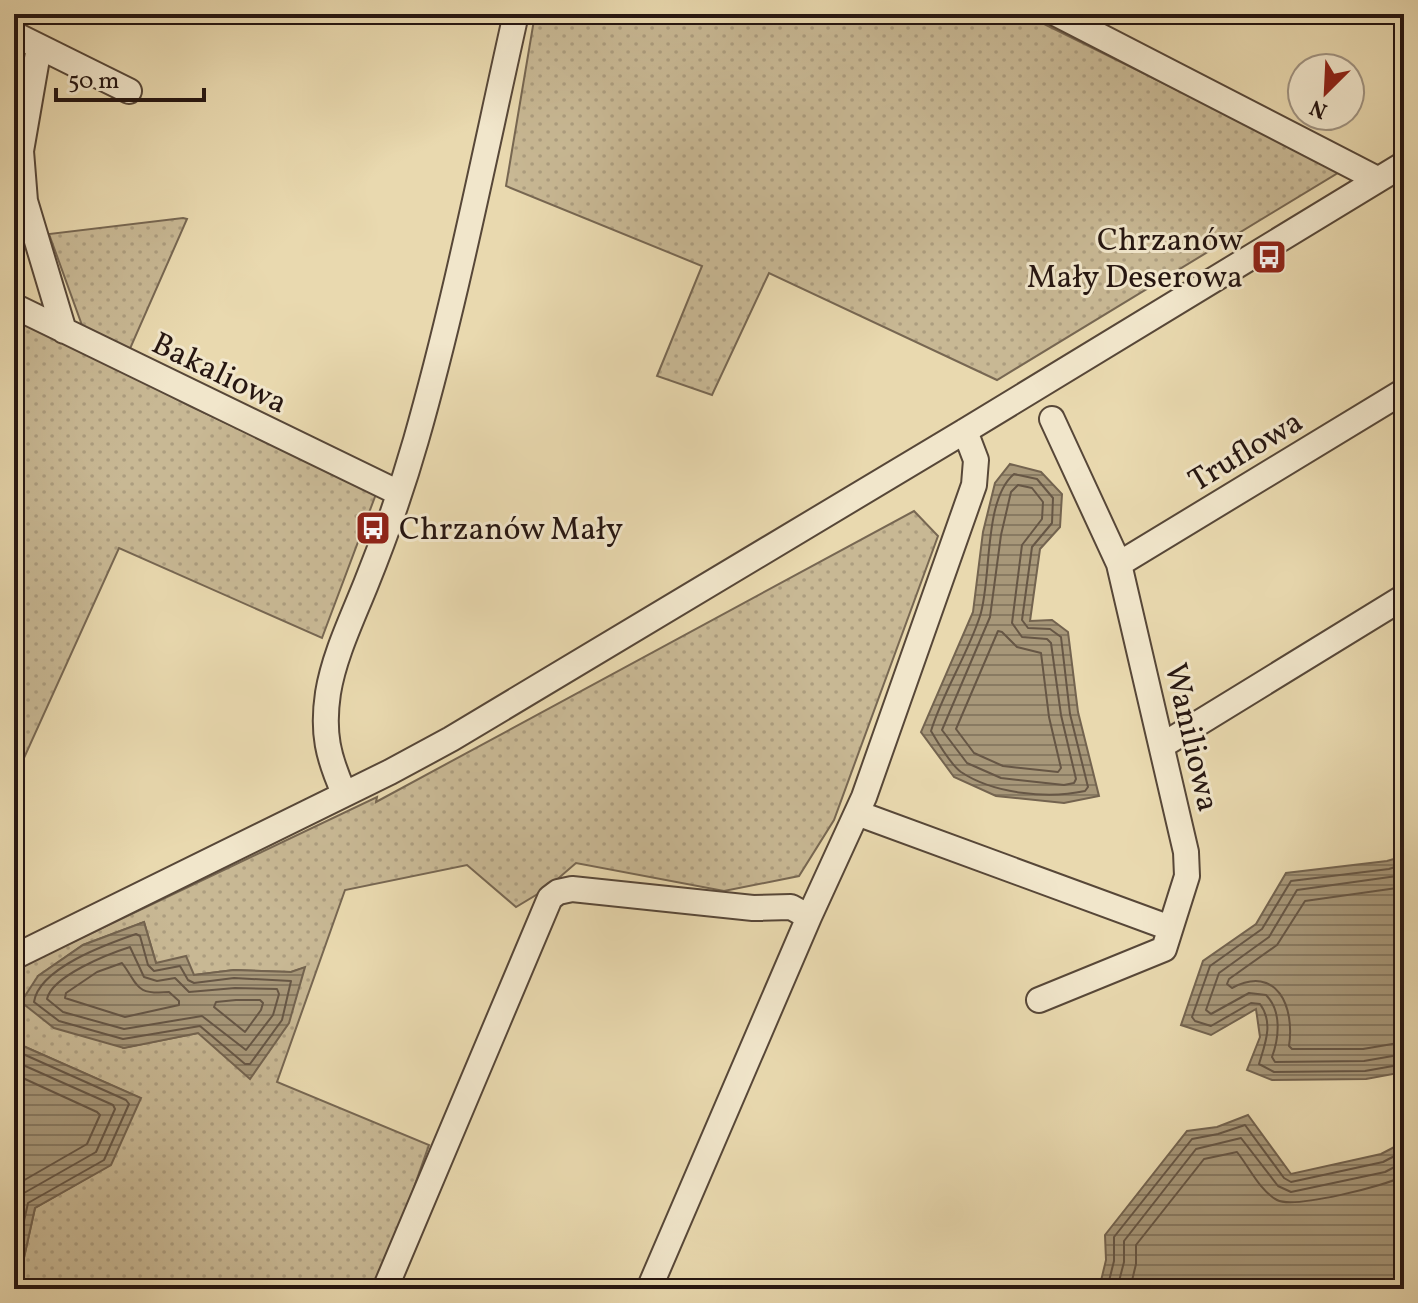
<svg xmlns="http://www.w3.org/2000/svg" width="1418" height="1303" font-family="Vollkorn,serif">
<defs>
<pattern id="grass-dots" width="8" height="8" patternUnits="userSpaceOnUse" patternTransform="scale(2)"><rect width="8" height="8" fill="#c8b894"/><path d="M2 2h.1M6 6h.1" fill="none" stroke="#ac9d7f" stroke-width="1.8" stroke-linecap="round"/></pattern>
<pattern id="water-rules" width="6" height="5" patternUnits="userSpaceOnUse" patternTransform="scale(2)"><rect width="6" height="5" fill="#a79779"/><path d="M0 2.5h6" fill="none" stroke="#887a62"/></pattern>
</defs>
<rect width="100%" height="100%" fill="#e9d9af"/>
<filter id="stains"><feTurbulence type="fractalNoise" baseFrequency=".0025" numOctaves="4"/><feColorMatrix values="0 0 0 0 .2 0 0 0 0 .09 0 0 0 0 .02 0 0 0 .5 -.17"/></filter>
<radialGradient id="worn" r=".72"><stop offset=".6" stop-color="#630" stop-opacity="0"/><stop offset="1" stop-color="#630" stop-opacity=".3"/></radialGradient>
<path fill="url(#grass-dots)" stroke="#776752" stroke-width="2" fill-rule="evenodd" d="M 535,14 L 1024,14 L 1341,171 L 997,380 L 769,273 L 712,395 L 657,376 L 702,266 L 506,186 Z
M 183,218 L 187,219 L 129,351 L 83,328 L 49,234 Z
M 14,315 L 190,406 L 376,494 L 322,638 L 119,548 L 14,780 Z
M 914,511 L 938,536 L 834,820 L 799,876 L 724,891 L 576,863 L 546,889 L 516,907 L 467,865 L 345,890 L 277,1082 L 429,1145 L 378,1289 L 17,1289 L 35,1208 L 110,1165 L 140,1098 L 14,1042 L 14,970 L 377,797 L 376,802 ZM 144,922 L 156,963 L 194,975 L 234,970 L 291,972 L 304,968 L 198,1033 L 123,1048 L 38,976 L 83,945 Z"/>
<path fill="url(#water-rules)" stroke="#73634f" stroke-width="2" d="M 1010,464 L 1041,472 L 1062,494 L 1060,527 L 1040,549 L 1030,621 L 1052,620 L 1068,632 L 1078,712 L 1099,796 L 1064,803 L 996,796 L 954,777 L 921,732 L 973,612 L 983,532 L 995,483 Z
M 1404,856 L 1404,1072 L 1366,1079 L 1272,1080 L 1247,1070 L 1260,1037 L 1256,1009 L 1211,1035 L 1181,1025 L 1203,961 L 1256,924 L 1286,873 L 1387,861 Z
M 144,922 L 156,963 L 186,956 L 194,975 L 234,970 L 291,972 L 305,967 L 289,1023 L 250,1079 L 198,1033 L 124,1048 L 54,1028 L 21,1002 L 38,976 L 83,945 Z
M 14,1042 L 141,1098 L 111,1165 L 35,1208 L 17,1289 L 14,1289 Z
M 1248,1115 L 1291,1174 L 1381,1154 L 1404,1142 L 1404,1289 L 1099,1289 L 1106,1260 L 1105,1235 L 1187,1131 L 1217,1127 Z"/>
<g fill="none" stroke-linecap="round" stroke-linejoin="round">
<path stroke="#665645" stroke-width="2" d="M 1014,474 L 1037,479 L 1053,498 L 1052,523 L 1032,547 L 1022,620 L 1028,628 L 1050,629 L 1061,637 L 1070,714 L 1088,787 L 1085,791 C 1048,799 994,794 961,772 C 950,764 938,743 931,731 C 943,692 967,656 980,616 C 992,579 983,500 1014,474 Z
M 1018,485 L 1032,488 L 1043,502 L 1042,519 L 1022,545 L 1012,623 L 1022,637 L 1047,639 L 1051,643 L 1061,715 L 1076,779 L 1074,783 L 1064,785 L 1001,778 L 967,763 L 942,730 L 990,617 L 1001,535 L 1011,492 Z
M 998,631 L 1002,632 L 1017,647 L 1041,653 L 1049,717 L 1061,768 L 1058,772 L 1003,766 L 974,753 L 956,729 Z
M 1404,864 L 1389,869 L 1291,881 L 1262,929 L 1210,966 L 1192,1017 L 1195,1021 L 1211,1026 L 1251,1003 L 1260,1004 C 1274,1023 1265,1044 1259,1064 L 1274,1072 L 1365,1071 L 1404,1064
M 1404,875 L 1297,890 L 1269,937 L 1219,973 L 1206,1010 L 1211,1014 L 1249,993 L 1266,995 C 1282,1011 1279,1038 1272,1057 L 1275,1062 L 1364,1061 L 1404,1054
M 1404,887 L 1305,901 L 1277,945 L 1229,979 L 1227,984 L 1232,988 C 1277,964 1295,1007 1289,1046 L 1292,1049 L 1363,1049 L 1404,1042
M 136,934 L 140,936 L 148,965 L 154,971 L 180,966 L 188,980 L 194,983 L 234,978 L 291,981 L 282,1020 L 250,1064 L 245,1064 L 200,1026 L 123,1039 L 59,1021 L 34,1002 C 39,968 107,944 136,934 Z
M 130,947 L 144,977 L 157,981 L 175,978 L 189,992 L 235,988 L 277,989 L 279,994 L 273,1015 L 246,1050 L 202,1016 L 124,1029 L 63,1012 L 47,999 C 52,976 108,954 130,947 Z
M 122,963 C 139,985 134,995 169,992 L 179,1001 L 179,1005 L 125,1017 L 65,998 L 66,993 L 97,972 Z
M 236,1000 L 260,1000 L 263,1003 L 261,1010 L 245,1032 L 214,1007 L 216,1002 Z
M 14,1050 L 126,1100 L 129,1104 L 104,1160 L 28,1203 L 14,1266
M 14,1061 L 113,1105 L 115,1109 L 96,1152 L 24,1193 L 18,1202 L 14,1218
M 14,1074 L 97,1112 L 100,1115 L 87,1144 L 14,1186
M 1107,1289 L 1114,1261 L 1114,1237 L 1192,1139 L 1218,1134 L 1245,1125 L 1284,1178 L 1291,1182 L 1383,1162 L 1404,1151
M 1117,1289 L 1124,1262 L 1124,1241 L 1196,1149 L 1241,1138 L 1278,1186 L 1291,1192 L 1385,1172 L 1404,1162
M 1130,1289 L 1136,1264 L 1136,1245 L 1204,1159 L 1237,1152 C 1249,1167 1260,1191 1277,1200 C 1294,1209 1385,1186 1404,1176"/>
<defs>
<path id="minor" d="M 1057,14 L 1377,179
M 14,34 L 129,91
M 39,47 L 21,151 L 25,201 L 64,331
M 14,306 L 399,493
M 1119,564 L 1404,391
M 1163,745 L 1404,597
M 344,793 C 328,757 322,733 328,693 C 334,656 352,619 366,584 C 385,537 402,489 416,440 C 456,300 484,156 516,14
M 857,813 L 1170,928
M 14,957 L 390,772 L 451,739 L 965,431 L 1404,164
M 1039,1000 L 1164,949 L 1187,876 L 1186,852 L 1119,564 L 1052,419
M 385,1289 L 550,898 L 558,892 L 572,889 L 753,908 L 791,907 L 809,917
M 649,1289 L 809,917 L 864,797 L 974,485 L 976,460 L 965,431"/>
</defs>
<use href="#minor" stroke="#574738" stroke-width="28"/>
<use href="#minor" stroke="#f1e6cb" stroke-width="24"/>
</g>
<defs>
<symbol id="bus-square" viewBox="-11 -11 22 22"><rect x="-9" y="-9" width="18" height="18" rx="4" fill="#8f2418" stroke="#f1e6cb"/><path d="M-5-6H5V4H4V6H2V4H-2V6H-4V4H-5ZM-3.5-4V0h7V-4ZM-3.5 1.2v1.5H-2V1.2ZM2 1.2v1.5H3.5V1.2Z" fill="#fff"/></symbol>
</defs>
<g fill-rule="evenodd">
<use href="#bus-square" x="1249" y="237" width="40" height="40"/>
<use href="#bus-square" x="353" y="508" width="40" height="40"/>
</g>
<g text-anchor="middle" stroke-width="6" stroke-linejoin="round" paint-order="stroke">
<g font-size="32" fill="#261611" stroke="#f1e6cb" text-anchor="end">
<text x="1243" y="250">Chrzanów<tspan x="1243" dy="37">Mały Deserowa</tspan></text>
<text x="399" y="539" text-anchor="start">Chrzanów Mały</text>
</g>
<g font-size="32" fill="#261611" stroke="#f1e6cb">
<text transform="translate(220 372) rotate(26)" y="11">Bakaliowa</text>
<text transform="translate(1245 450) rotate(-31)" y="11">Truflowa</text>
<text transform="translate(1193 737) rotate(77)" y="11">Waniliowa</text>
</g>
</g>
<rect width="1418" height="1303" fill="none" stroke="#e9d9af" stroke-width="48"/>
<rect x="16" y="16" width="1386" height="1271" fill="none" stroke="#261611" stroke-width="4"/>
<rect x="24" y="24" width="1370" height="1255" fill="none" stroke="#261611" stroke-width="2"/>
<g transform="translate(1326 92) rotate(204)"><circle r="38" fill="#f1e6cb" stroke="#a09381" stroke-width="2"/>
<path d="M0-6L14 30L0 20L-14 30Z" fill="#8f2418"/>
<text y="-12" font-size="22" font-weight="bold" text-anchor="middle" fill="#261611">N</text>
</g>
<path d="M56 88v12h148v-12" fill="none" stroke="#261611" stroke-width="4"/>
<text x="68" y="88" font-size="24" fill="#261611" stroke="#f1e6cb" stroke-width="6" paint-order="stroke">50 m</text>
<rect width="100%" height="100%" filter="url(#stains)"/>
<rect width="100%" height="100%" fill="url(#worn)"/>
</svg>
